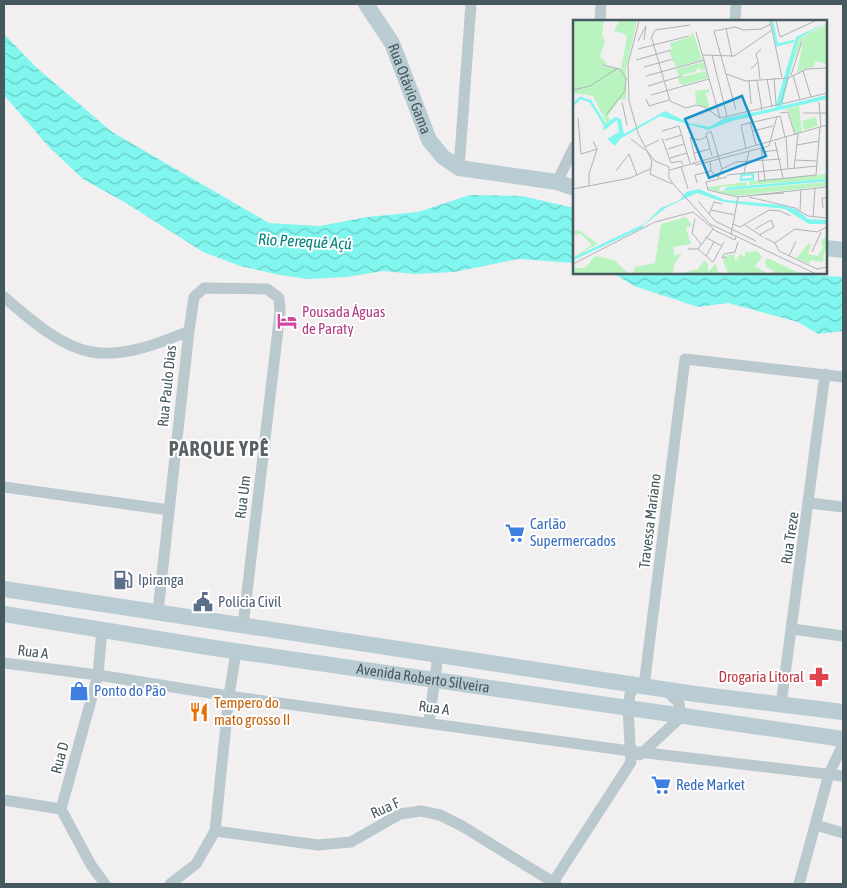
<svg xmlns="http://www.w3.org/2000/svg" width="847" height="888" font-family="'Asap Condensed',sans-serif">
<defs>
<pattern id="water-waves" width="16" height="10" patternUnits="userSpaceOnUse" patternTransform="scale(1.25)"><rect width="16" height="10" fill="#81f6ef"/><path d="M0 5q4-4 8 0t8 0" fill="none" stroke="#6bcac5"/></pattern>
</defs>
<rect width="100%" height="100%" fill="#f2eff0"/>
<path fill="url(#water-waves)" d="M 4,34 L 36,67 L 112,132 L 269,223 L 320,226 L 367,217 L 418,212 L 470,195 L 522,196 L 574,208 L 574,263 L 518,259 L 454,272 L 415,274 L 383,271 L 347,277 L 308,279 L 280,275 L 240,266 L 203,252 L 126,203 L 83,179 L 48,146 L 4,95 Z
M 781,273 L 843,277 L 843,331 L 818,334 L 798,322 L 728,303 L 698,307 L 634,286 L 613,273 Z"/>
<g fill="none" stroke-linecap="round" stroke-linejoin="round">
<path stroke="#b9c9ce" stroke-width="11" d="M 600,21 L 601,4
M 735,21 L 736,4
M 459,168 L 471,4
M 557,182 L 574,147
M 4,297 C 75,359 99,369 189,331
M 4,487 L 169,510
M 810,503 L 843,507
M 158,611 L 189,331 L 194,297 L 204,288 L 267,289 L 279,298 L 280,312 L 243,626
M 102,629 L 98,675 L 61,809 L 91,865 L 105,884
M 792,629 L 843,636
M 4,663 L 98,675 L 229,696 L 630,751 L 843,776
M 781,705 L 825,374
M 429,722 L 438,655
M 640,755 L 681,717 L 679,703 L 666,690
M 4,800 L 61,809
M 816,825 L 843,833
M 215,831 L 318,845 L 351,842 L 400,814 L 421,811 L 440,815 L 462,826 L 556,884
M 170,884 L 196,864 L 215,831 L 229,696 L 236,651
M 552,884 L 631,762 L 628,708 L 630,694 L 633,689 L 644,686 L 685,359 L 843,377
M 799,884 L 829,774 L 843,744"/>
<g stroke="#b9ccd3" stroke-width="16">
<path id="s1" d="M 366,4 L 392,43 L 429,140 L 443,157 L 459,168 L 557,182 L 574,188"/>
<path d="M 826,248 L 843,250"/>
<path d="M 4,589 L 695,694 L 843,712"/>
<path id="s2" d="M 4,614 L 214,648 L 843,739"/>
</g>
</g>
<defs>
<symbol id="hotel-bare" viewBox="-9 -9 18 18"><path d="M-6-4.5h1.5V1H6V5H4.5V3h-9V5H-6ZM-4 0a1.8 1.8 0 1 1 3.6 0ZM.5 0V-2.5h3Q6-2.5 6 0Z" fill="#d1479c" stroke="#fff" stroke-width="2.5" paint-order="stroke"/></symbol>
<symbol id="supermarket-bare" viewBox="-9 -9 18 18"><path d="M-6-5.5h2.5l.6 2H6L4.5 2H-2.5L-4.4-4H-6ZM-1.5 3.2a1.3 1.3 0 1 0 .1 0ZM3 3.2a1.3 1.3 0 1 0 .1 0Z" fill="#3f7fe0" stroke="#fff" stroke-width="2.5" paint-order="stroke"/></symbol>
<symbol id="fuel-bare" viewBox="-9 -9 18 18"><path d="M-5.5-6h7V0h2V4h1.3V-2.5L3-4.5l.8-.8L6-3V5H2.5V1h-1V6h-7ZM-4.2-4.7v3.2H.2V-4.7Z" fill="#5c6f8a" stroke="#fff" stroke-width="2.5" paint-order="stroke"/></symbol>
<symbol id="civic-bare" viewBox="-9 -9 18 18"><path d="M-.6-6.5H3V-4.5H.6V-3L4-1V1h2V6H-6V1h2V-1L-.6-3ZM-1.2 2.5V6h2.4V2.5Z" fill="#5c6f8a" stroke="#fff" stroke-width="2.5" paint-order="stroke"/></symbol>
<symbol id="pharmacy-bare" viewBox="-9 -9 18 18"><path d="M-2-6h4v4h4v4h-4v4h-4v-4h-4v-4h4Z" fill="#e0444e" stroke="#fff" stroke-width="2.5" paint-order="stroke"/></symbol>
<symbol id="shop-bare" viewBox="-9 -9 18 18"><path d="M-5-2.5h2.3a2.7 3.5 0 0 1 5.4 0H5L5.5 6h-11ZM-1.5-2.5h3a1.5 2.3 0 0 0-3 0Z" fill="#3f7fe0" stroke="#fff" stroke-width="2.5" paint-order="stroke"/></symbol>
<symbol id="restaurant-bare" viewBox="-9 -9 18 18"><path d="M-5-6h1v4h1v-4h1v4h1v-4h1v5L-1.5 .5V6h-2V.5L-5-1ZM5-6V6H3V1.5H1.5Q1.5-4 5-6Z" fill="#e8710a" stroke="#fff" stroke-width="2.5" paint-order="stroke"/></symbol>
</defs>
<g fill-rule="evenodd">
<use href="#hotel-bare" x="273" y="307" width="28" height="28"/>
<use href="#supermarket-bare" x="501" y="519" width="28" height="28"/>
<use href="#fuel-bare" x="109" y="566" width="28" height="28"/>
<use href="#civic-bare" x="189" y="588" width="28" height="28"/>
<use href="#pharmacy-bare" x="805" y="663" width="28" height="28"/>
<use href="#shop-bare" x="65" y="677" width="28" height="28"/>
<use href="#restaurant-bare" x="185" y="698" width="28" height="28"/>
<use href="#supermarket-bare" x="647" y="771" width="28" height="28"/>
</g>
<g text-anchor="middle" stroke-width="4" stroke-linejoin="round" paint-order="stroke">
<g font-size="15" fill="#45595f" stroke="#fff">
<text dy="5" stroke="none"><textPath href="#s1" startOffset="96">Rua Otávio Gama</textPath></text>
<text transform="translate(167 386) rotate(-84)" y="5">Rua Paulo Dias</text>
<text transform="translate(243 497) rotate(-83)" y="5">Rua Um</text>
<text transform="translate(650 521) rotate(-83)" y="5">Travessa Mariano</text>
<text transform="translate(790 538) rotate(-82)" y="5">Rua Treze</text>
<text transform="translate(33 652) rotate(7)" y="5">Rua A</text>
<text dy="5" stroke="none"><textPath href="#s2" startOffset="424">Avenida Roberto Silveira</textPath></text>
<text transform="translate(434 708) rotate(8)" y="5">Rua A</text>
<text transform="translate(60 758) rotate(-75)" y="5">Rua D</text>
<text transform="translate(385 808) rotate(-24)" y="5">Rua F</text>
</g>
<g font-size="15" fill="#b23c85" stroke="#fff" text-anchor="start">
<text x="302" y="317">Pousada Águas<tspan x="302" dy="17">de Paraty</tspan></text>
</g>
<g font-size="15" fill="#366cbe" stroke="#fff" text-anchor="start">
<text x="530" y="529">Carlão<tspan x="530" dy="17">Supermercados</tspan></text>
<text x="94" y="696">Ponto do Pão</text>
<text x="676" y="790">Rede Market</text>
</g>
<g font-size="15" fill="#4e5e75" stroke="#fff" text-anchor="start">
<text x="138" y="585">Ipiranga</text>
<text x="218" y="607">Polícia Civil</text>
</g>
<g font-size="15" fill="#be3a42" stroke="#fff" text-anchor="end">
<text x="804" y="682">Drogaria Litoral</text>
</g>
<g font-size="15" fill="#c56008" stroke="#fff" text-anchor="start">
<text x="214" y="708">Tempero do<tspan x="214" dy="17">mato grosso II</tspan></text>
</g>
<g font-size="16" font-style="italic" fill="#05857e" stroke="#fff">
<text transform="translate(305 241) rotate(3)" y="6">Rio Perequê Açú</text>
</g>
<g font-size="20" font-weight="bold" letter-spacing="1" fill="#5b6265" stroke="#fff">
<text x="219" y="456">PARQUE YPÊ</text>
</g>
</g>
<g transform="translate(573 20)">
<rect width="254" height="254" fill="#f2eff0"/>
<path d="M 254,154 L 254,159 L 176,165 L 176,161 ZM 174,162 L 173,166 L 147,167 L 146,171 L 254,162 L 254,166 L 162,176 L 135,169 L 134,167 Z" fill="#b9f4c0"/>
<path d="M 0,1 L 31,1 L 29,15 L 32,21 L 27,36 L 34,44 L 28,46 L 48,49 L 54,18 L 52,14 L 41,11 L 46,1 L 64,1 L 53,49 L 53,79 L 46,80 L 35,96 L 37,100 L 34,104 L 20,76 L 0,73 ZM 254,4 L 254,44 L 243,41 L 240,47 L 224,52 L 231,16 L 215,55 L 225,19 ZM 120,12 L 129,40 L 103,47 L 96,32 L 99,30 L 97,23 L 117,17 ZM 130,42 L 133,49 L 128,51 L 126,47 L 122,52 L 105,56 L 104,49 ZM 133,51 L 135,58 L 110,65 L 106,63 L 105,58 ZM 136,69 L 136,73 L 132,72 L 137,88 L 123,84 L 122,71 ZM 113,197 L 119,205 L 113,208 L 118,224 L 100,227 L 102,236 L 109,233 L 101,245 L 100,253 L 60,253 L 62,247 L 82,243 L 88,204 ZM 6,210 L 25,224 L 0,238 L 19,225 L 8,214 L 0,215 L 0,211 ZM 254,216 L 254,232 L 251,232 L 250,242 L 237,240 L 237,244 L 223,238 L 236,223 L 238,225 L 235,234 L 245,236 L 250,227 L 248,221 ZM 184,231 L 189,237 L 182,246 L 194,253 L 155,253 L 150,241 L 154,235 L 162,235 L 162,242 L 167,234 L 172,237 L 172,232 ZM 22,236 L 41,240 L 55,253 L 0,253 L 0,248 L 12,248 ZM 192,239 L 197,239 L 226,253 L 199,253 L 201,251 L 193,247 ZM 131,240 L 135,244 L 135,252 L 143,243 L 145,253 L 109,253 L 125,249 Z" fill="#b9f4c0"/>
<path d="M 226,86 L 229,112 L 222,114 L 216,91 L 210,90 ZM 243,97 L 245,106 L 231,110 L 229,101 Z" fill="#b9f4c0"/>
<path d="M 254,2 L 225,19 L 209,86 L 254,75 L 254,79 L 159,101 L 135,110 L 87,96 L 47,119 L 42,126 L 34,119 L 46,112 L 44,100 L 30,111 L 31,105 L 42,97 L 48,99 L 51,114 L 92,91 L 116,103 L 136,107 L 152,98 L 202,88 L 223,17 ZM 126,169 L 152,180 L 209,185 L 224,190 L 235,199 L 254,200 L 254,204 L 236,204 L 212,189 L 150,182 L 124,173 L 94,187 L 68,207 L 88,188 L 107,180 L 113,172 Z" fill="#81f6ef"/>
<path fill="none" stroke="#81f6ef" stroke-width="2.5" d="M 199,1 L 204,25 L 221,21M 0,85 L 7,78 L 17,81 L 34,108M 180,154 L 180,159 L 168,160 L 168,155 ZM 152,169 L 254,160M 0,239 L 70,206"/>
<path fill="none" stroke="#adb3b6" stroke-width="1" d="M 66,1 L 55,44 L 56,81 L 65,113 L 79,141 L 77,154 L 99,164M 197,1 L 209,57M 203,1 L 207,17 L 242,1M 153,8 L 159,37M 123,12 L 147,98M 78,19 L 82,10 L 117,5M 79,19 L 97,81M 65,21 L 73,6 L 71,20M 65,29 L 116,16M 130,35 L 161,36 L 199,10M 139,35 L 154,96M 63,40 L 98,30M 185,42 L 183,34 L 188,29M 30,45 L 47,49 L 54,60M 71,47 L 100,39M 178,49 L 185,42 L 187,59M 230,51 L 238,77M 153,54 L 173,61 L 215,58M 218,55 L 229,21M 220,55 L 227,80M 73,56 L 132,40M 201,58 L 203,84M 215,58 L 234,49 L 254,48M 194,59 L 199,87M 184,60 L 189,90M 176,61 L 178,84M 75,66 L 109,56M 0,70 L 17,66 L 45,48M 78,75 L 136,59M 73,79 L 76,86 L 96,80M 97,81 L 113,88 L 123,85 L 132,87 L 147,98M 49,82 L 54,105M 246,82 L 248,107M 208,83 L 215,58M 209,84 L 254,73M 163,90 L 141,11 L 162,7 L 171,10 L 188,9 L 198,4M 207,93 L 215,92 L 222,115M 230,93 L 254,93M 33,95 L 52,71 L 53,59M 207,96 L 212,117M 5,98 L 8,134 L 24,129M 147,98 L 207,84M 177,102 L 183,125M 89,111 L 106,106 L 117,143M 180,111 L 200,106M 117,117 L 123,141M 213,117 L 215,149M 89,118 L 98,143 L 108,141 L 110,145M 117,118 L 127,120 L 134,116M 58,119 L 72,130M 92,120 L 109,115M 202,122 L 210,158M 224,125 L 246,121M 72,127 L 86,120M 188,128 L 192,160M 95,129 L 111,124M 173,129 L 168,105 L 207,96M 73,130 L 82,141 L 96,147 L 96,158 L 101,165 L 137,204 L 241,253M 189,132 L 205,130M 121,133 L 137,129M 139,136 L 133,114 L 138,111 L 149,149 L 145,158M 97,138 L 114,133M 222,140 L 244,141M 137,141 L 138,151 L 145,157M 120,142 L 123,145 L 196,126 L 204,96M 108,146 L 115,169M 221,148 L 225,114M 149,149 L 163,142 L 208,139M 97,150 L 254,105M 43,151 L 56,134 L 64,155M 185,151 L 186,161 L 243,155 L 247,107M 171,153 L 176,131M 154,155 L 244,146M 154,157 L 133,162 L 135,170 L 165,177 L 254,167M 124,163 L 122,155 L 138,151M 16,166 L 16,154 L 24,129 L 20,121M 0,169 L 57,158 L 77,149M 184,175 L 211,173M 176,177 L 222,188 L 235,196 L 254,198M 125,181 L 142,201 L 183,221M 250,188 L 249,178 L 254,178M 138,190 L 141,182 L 149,184M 227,190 L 228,169M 136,194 L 138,190 L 162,195M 240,197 L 242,168M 122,199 L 119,213 L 128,224M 160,204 L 167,207 L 196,190 L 207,191 L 218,196M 172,205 L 190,217M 182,209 L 198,200 L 201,207 L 186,215M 158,215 L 165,177M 132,217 L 149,226M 192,218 L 202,223 L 206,231 L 244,249 L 254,247M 202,223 L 222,209 L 244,212 L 254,207M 115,229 L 125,229 L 140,242 L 151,222M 125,229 L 140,209M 239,232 L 248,212M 133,236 L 141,222M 216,236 L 223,221M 153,237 L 149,238 L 151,234 L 162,232 L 165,222M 0,244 L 82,202 L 120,192 L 143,211 L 162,220 L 163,217"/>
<path fill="#1894c9" fill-opacity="0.15" stroke="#1894c9" stroke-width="2.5" d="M 169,76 L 193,136 L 136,158 L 112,99 Z"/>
<rect width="254" height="254" fill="none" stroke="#45595f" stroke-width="2.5"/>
</g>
<rect width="847" height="888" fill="none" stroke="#45595f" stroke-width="10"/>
</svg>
